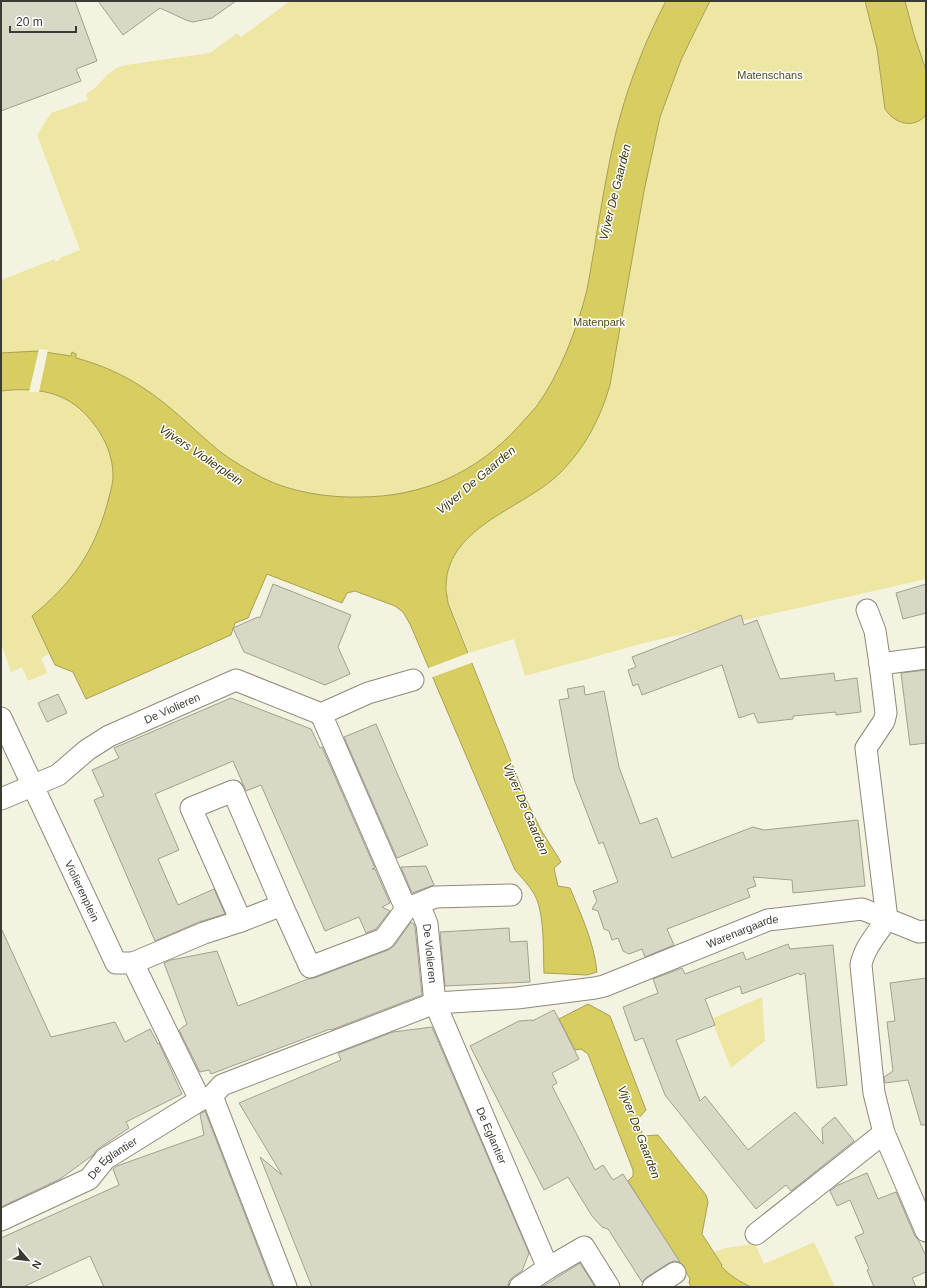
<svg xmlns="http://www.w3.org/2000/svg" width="927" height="1288" font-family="Helvetica,sans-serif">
<rect width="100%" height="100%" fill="#f4f3e1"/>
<path fill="#ede7a3" d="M 290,1 L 926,1 L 926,579 L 648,642 L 525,676 L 514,639 L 469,653 L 452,610 L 288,545 L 41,658 L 47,673 L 28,681 L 22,667 L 11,672 L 1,643 L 1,280 L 55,259 L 55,262 L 60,260 L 60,258 L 80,250 L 37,135 L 51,113 L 88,100 L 86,94 L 95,88 L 108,74 L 118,67 L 132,64 L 210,53 L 237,33 L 241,37 Z
M 762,997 L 765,1041 L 731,1068 L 711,1019 Z
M 814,1242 L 835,1287 L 751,1287 L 733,1277 L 727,1273 L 721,1266 L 722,1265 L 714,1252 L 725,1248 L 755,1244 L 764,1264 Z"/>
<path fill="#d7cd61" stroke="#a8a154" d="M 666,1 L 710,1 L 694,33 L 681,60 L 660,117 L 644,191 L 610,385 C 600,419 586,446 561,472 C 526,508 448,525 446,585 C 445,590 448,597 448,603 L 526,799 L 541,830 L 561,862 L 554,868 L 558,886 L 570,888 C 581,915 594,942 597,972 L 587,975 L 544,973 C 543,951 545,910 533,892 C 528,884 521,877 515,870 L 410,624 L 403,612 L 395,606 L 355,591 L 347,593 L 342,603 L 267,574 L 248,618 L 235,623 L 231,635 L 86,699 L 73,672 L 55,665 L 32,616 C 71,584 93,554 107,505 C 109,496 113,485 113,476 C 113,454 103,434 89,418 C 66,391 35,387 1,391 L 1,353 L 38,351 L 71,356 L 72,352 L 76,354 L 76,358 C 99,364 122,374 142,387 C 170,405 193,429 218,450 C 232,461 248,470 263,478 C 290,492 329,498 360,497 C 422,497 476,473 518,427 C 524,420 530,414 536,407 C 560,374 577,329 587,290 C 597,236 604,181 617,128 C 628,85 645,41 666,1 Z
M 865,1 L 905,1 L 914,35 L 926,70 L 926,115 C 913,130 894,123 885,109 L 877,49 Z
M 588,1004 L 610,1016 L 646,1110 L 637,1120 L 643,1136 L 658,1135 L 706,1195 L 708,1202 L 702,1234 L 722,1265 L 721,1266 C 730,1276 739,1281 751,1287 L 691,1287 L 689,1283 L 690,1279 L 689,1277 L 628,1181 L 633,1176 L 633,1170 L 588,1054 L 581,1049 L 575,1050 L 559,1019 Z"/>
<path fill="#f4f3e1" d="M 39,349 L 48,350 L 39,392 L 29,392 Z
M 471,652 L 474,662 L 430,678 L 426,669 Z"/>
<path fill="#d9d8c6" stroke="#a2a190" d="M 1,1 L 75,1 L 97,61 L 76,69 L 81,81 L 1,111 Z
M 98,1 L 236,1 L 212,18 L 193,22 L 186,20 L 160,8 L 123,35 Z
M 273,584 L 351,615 L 338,647 L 350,674 L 325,685 L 244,652 L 233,628 L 258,617 L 260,618 Z
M 926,584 L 926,613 L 903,619 L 896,593 Z
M 741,615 L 744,625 L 757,620 L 780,679 L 834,673 L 835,681 L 857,678 L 861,712 L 836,715 L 836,712 L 793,716 L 793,719 L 758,723 L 754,713 L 739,718 L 722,665 L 642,695 L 638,684 L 633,686 L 628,670 L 636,667 L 632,657 Z
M 926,670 L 926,743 L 910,745 L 901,673 Z
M 584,686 L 585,695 L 604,691 L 619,767 L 640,824 L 657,818 L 672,858 L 753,827 L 764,830 L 858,820 L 865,886 L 793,893 L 792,880 L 753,877 L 756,886 L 747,889 L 750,897 L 667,929 L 674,945 L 645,957 L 642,949 L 629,954 L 623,951 L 618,938 L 612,940 L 609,931 L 604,929 L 598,911 L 592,909 L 597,901 L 593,891 L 618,882 L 603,842 L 599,844 L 574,779 L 559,700 L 569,698 L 567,689 Z
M 58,694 L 67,713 L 47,722 L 38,703 Z
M 231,698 L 311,729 L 320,748 L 322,747 L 375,868 L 372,869 L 375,869 L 390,903 L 382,907 L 390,911 L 376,929 L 366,933 L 359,917 L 325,931 L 261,785 L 246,791 L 233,761 L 155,794 L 179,850 L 158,859 L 178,905 L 214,889 L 225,914 L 199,922 L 155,941 L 94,800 L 104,796 L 92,770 L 119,758 L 114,748 Z
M 376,724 L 428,845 L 397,858 L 344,737 Z
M 426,866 L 434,885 L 412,893 L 401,867 Z
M 411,922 L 414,924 L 415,927 L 422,995 L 331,1030 L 330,1029 L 211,1074 L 209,1070 L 200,1072 L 179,1030 L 187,1024 L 164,963 L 171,960 L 217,951 L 238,1006 L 308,979 L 314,978 L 388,950 L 394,946 Z
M 1,928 L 51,1037 L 115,1022 L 125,1042 L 150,1029 L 158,1044 L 159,1043 L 182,1094 L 126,1122 L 129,1128 L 98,1149 L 93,1155 L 60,1179 L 1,1207 Z
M 509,928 L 510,942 L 527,941 L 530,982 L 445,986 L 440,932 Z
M 788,944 L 790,949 L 833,945 L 847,1085 L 817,1088 L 805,973 L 800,975 L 799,973 L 742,994 L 740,986 L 705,999 L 715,1025 L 676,1040 L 700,1101 L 705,1096 L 748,1150 L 795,1112 L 823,1144 L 822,1128 L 835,1117 L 854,1141 L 791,1191 L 786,1185 L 756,1209 L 665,1095 L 643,1038 L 635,1041 L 623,1007 L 658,993 L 653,979 L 682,968 L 685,974 L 743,952 L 746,960 Z
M 926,978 L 926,1125 L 921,1125 L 908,1080 L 885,1083 L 884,1077 L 893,1071 L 887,1022 L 895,1021 L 890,983 Z
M 554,1010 L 579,1059 L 552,1073 L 557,1083 L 552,1086 L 595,1170 L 603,1165 L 613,1180 L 623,1174 L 680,1262 L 674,1261 L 669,1263 L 647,1277 L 642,1282 L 608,1229 L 602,1227 L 592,1216 L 568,1177 L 544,1190 L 470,1046 L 519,1021 L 532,1020 L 532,1021 Z
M 432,1027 L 529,1253 L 522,1271 L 513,1277 L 509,1281 L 508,1287 L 312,1287 L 260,1157 L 282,1175 L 239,1103 L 341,1060 L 338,1053 L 393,1032 Z
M 205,1111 L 273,1287 L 104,1287 L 90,1256 L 23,1287 L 1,1287 L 1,1238 L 119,1185 L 113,1169 L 117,1166 L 204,1135 L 200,1114 Z
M 867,1173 L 878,1199 L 896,1192 L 915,1236 L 919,1241 L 926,1256 L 926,1272 L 912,1278 L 916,1287 L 874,1287 L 867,1270 L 869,1269 L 855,1237 L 864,1233 L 850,1200 L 837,1206 L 830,1191 L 838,1185 Z
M 580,1263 L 595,1287 L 542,1287 Z"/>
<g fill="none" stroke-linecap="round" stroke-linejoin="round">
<defs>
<g id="street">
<path d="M 867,610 L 875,631 L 880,664"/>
<path d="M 926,658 L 880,664 L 886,713 L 884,721 L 866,748 L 887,919 L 919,932 L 926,931"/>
<path d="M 321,714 L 406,909"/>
<path id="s1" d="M 1,718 L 116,963 L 133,963 L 200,1100"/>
<path id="s2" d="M 1,799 L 58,775 L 87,750 L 109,736 L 236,680 L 321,714 L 368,693 L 413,680"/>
<path id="s3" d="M 419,904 L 427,924 L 435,1003 L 548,1268 L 520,1287"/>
<path d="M 241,921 L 191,808 L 233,791 L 282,905"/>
<path d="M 133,963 L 204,933 L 241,921 L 282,905 L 310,967 L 384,939 L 406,909 L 435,897 L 511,895"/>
<path id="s4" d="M 1,1220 L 89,1179 L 105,1159 L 200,1100 L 212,1096"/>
<path d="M 756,1234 L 884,1133"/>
<path d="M 548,1268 L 584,1247 L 609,1287"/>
<path id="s5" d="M 286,1287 L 212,1096 L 222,1085 L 435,1003 L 517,998 L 595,988 L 604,986 L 768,920 L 862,909 L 887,919 C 877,934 864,948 861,965 L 874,1093 L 884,1133 L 926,1231"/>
<path d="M 653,1287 L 675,1273"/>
</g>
</defs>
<use href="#street" stroke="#8c8b7b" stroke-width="23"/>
<use href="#street" stroke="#fff" stroke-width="21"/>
</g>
<g text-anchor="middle" stroke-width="3" stroke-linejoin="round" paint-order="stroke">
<g font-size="11" fill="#4e4a1d" stroke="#fff">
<text x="770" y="79">Matenschans</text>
<text x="599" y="326">Matenpark</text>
</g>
<g font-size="11" fill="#3b3b34" stroke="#fff">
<text dy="4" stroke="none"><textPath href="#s2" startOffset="195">De Violieren</textPath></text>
<text dy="4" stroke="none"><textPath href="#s1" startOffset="191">Violierenplein</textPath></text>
<text dy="4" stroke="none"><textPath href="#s5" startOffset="767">Warenargaarde</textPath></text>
<text dy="4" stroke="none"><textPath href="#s3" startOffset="51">De Violieren</textPath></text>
<text dy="4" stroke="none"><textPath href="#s3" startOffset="245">De Eglantier</textPath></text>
<text dy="4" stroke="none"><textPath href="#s4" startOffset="129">De Eglantier</textPath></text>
</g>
<g font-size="12" font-style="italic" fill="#3c3708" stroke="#fff">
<text transform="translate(615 192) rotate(-76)" y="4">Vijver De Gaarden</text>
<text transform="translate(201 455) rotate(34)" y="4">Vijvers Violierplein</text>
<text transform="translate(476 480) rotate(-40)" y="4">Vijver De Gaarden</text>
<text transform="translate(526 809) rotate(67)" y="4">Vijver De Gaarden</text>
<text transform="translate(639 1132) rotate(69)" y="4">Vijver De Gaarden</text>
</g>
</g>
<rect width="927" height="1288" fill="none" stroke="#3b3b34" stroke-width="4"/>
<g transform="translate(28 1260) rotate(118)" stroke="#ffffff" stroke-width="3" paint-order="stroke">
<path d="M0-3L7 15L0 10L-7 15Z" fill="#3b3b34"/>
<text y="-6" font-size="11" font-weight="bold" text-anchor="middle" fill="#3b3b34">N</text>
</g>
<path d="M10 26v6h66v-6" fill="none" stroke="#3b3b34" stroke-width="2"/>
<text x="16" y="26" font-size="12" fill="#3b3b34" stroke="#ffffff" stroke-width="3" paint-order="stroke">20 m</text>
</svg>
